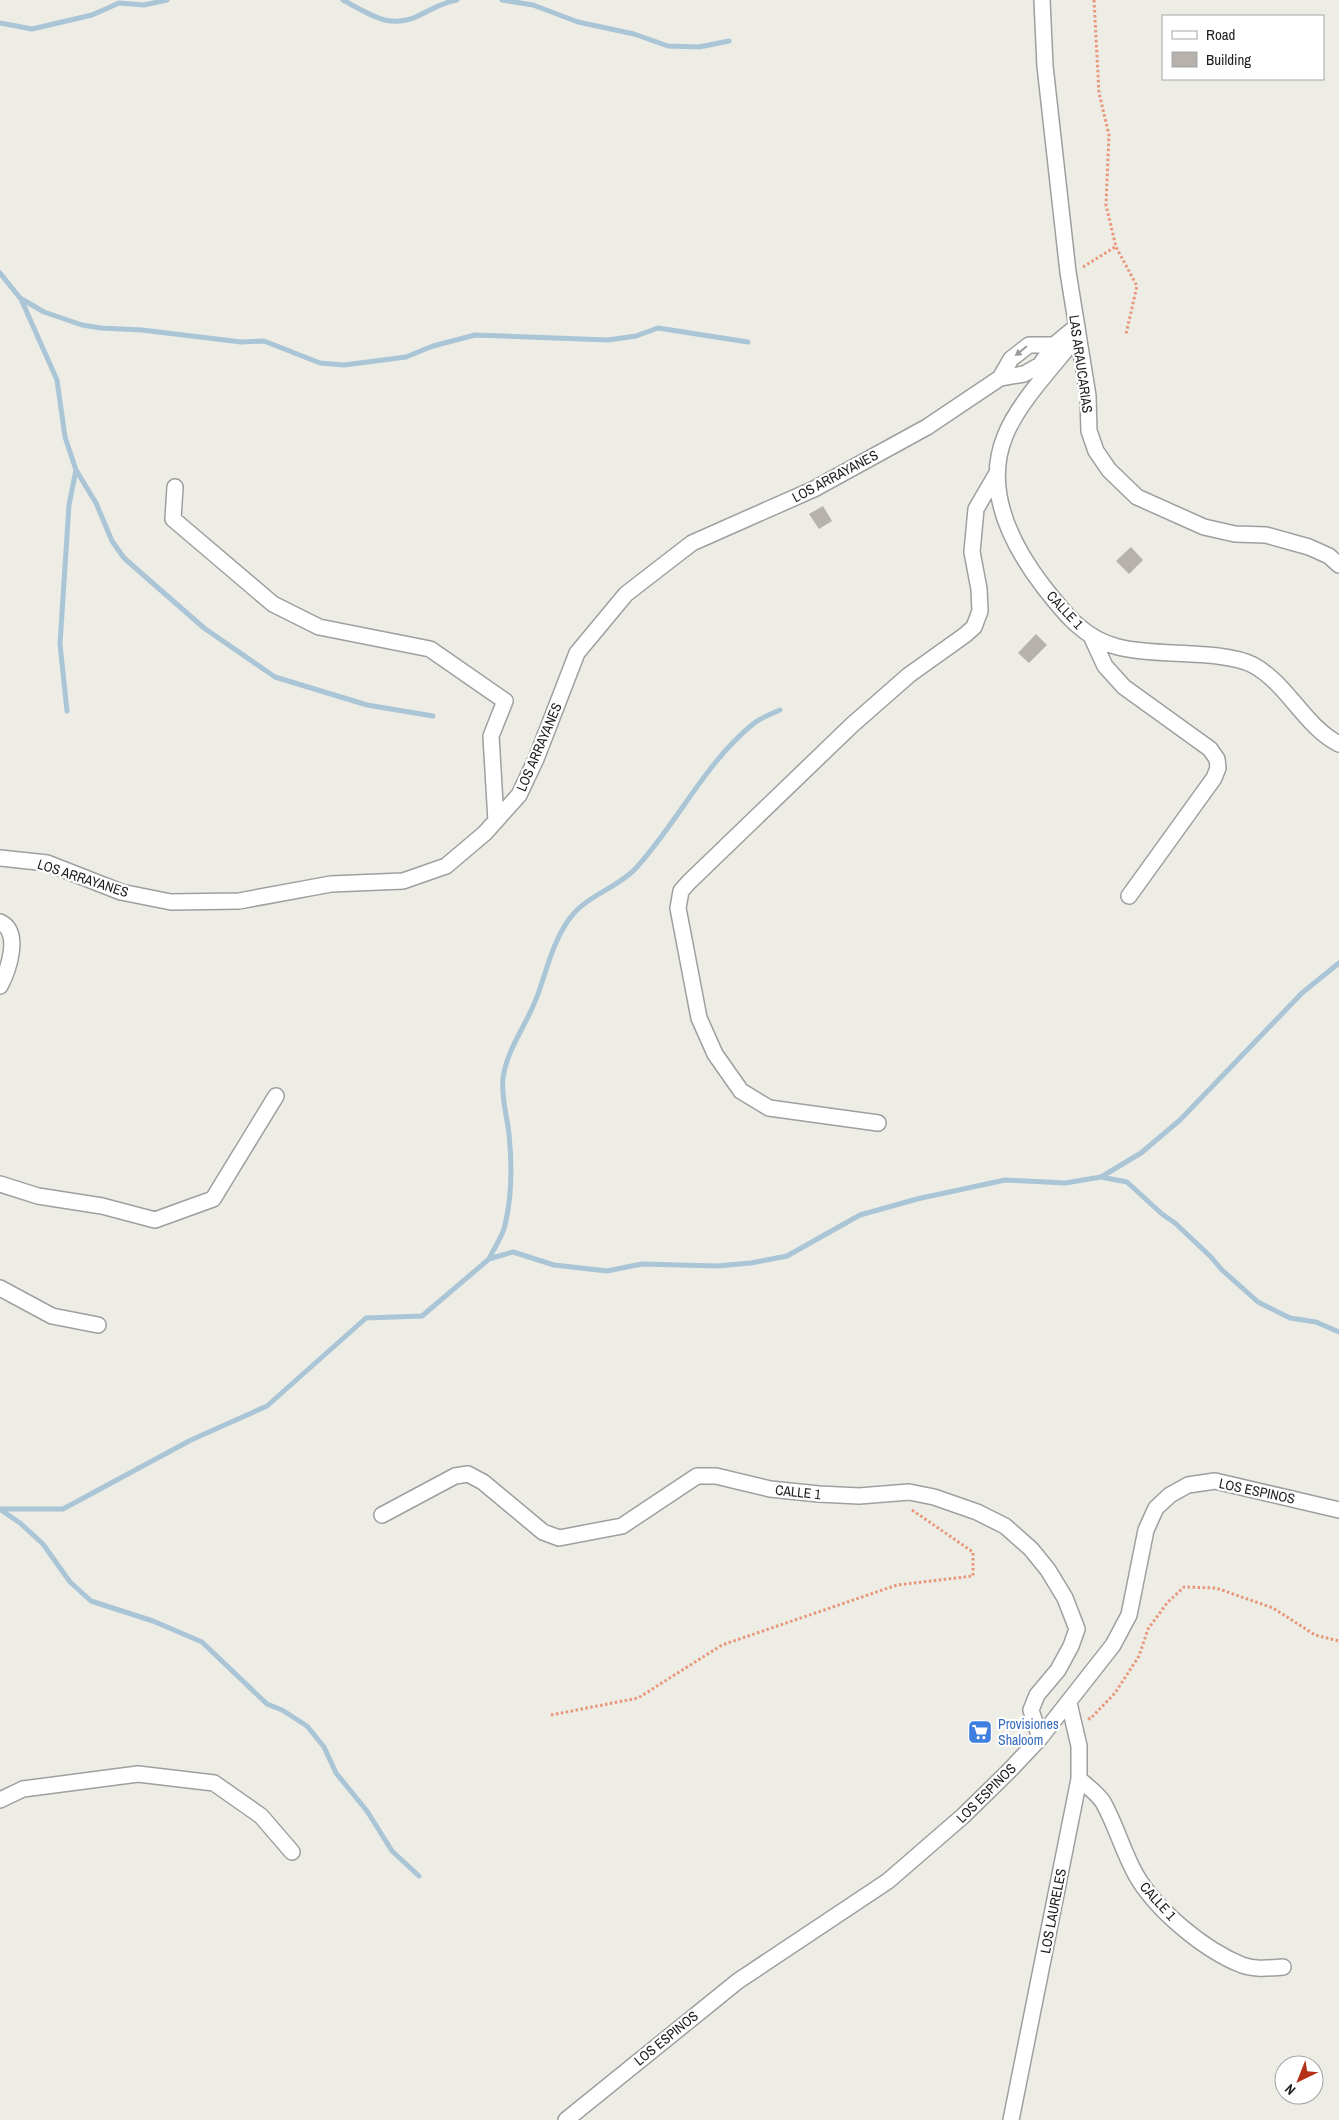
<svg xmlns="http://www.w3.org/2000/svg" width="1339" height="2120" font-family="'Archivo Narrow',sans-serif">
<rect width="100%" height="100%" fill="#edece5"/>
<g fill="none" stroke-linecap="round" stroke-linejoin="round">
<path stroke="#aac5d6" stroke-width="5" d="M 343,0 C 371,15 391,31 422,14 C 434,8 444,2 457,0
M 502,0 L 533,5 L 578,22 L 634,34 L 668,46 L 699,47 L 729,41
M 0,23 L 32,29 L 92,15 L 119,3 L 144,5 L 167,0
M 0,273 L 20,298 L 44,312 L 82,325 L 101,328 L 142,330 L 241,342 L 264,341 L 320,363 L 344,365 L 406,357 L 433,346 L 475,335 L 608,340 L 636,336 L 658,328 L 748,342
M 21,299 L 57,380 L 65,437 L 76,470 L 96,503 L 112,541 L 124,558 L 204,628 L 275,677 L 367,705 L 433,716
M 67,711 L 60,644 L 69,505 L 76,470
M 1101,1177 L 1127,1182 L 1162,1214 L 1175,1223 L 1211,1257 L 1222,1270 L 1258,1302 L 1290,1318 L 1316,1322 L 1339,1332
M 489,1259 C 494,1248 503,1236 505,1225 C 512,1196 512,1163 509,1134 C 507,1115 501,1098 503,1078 C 507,1048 528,1023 538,994 C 547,969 553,941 570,918 C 587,895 618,888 636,868 C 678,822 705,763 753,724 C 760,718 771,714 780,710
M 0,1509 L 63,1509 L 191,1440 L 267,1406 L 366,1318 L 422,1316 L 489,1259 L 513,1252 L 554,1265 L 607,1271 L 642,1264 L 717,1266 L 751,1263 L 787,1256 L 860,1215 L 917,1199 L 1005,1180 L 1065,1183 L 1101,1177 L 1141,1153 L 1180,1120 L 1302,993 L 1339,963
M 1,1510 L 20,1523 L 43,1544 L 70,1582 L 91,1601 L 153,1621 L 202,1642 L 267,1704 L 282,1710 L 307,1726 L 324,1747 L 336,1773 L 367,1811 L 392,1851 L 419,1876"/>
</g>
<path fill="#b6b2ab" d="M 823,506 L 832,521 L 819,529 L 809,514 Z
M 1131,547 L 1143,560 L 1129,574 L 1116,561 Z
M 1036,634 L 1047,645 L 1029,663 L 1018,653 Z"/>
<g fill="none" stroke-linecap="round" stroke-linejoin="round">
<defs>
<path id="street" d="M 1042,0 L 1045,66 L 1068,272 L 1088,396 L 1089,431 L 1096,451 L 1109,470 L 1137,497 L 1204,527 L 1235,534 L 1266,535 L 1309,547 L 1329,556 L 1339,565
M 1078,335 C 1055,365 1019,401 1005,436 C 983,490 1011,544 1043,586 C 1064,613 1084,639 1118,647 C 1155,657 1222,649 1253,665 C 1288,684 1304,726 1339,744
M 1000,378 L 1011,359 L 1029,345 L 1054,345
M 175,487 L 173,519 L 273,604 L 319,627 L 430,649 L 505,701 L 491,736 L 496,821
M 1092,638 L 1105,666 L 1124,687 L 1210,749 L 1217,759 L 1218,768 L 1214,778 L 1129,896
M 0,858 L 47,863 L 121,892 L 171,902 L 239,901 L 331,884 L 403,881 L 446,866 L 485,833 L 519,795 L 536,759 L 577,653 L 626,594 L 692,543 L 814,489 L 927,427 L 1000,378 L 1024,374 L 1040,365 L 1054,345 L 1077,326
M 0,922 C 22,932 8,971 0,986
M 878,1123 L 769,1108 L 741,1091 L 715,1054 L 699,1018 L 678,908 L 681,891 L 689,882 L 852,725 L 909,675 L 965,635 L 974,627 L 980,611 L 979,589 L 972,552 L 976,509 L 997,473
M 0,1184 L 38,1196 L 102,1206 L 155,1220 L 213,1199 L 276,1096
M 0,1288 L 52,1316 L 98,1325
M 382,1515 L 455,1476 L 468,1474 L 483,1482 L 543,1532 L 559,1538 L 622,1526 L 697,1476 L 716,1476 L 770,1489 L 819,1494 L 859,1496 L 909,1492 L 934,1497 L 977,1512 L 1005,1526 L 1031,1549 L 1048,1570 L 1065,1598 L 1077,1629 L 1071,1646 L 1058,1670 L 1037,1695 L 1031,1710 L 1040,1738
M 1079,1779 C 1087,1786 1097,1793 1103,1802 C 1116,1825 1123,1852 1136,1875 C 1156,1910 1204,1950 1242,1965 C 1256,1970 1269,1968 1283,1967
M 0,1800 L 23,1789 L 138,1774 L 214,1783 L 261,1816 L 292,1852
M 566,2120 L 738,1981 L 888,1881 L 963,1816 L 1010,1770 L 1040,1738 L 1113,1645 L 1129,1615 L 1146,1530 L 1156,1508 L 1170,1495 L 1188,1485 L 1215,1481 L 1339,1510
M 1011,2120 L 1079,1779 L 1079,1746 L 1069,1703"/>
</defs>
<use href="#street" stroke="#9f9f9f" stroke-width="18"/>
<path stroke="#e9977a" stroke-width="3" stroke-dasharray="2.5 2.5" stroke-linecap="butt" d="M 1094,0 L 1099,93 L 1109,135 L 1106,205 L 1116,247 L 1137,286 L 1126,334
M 1083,267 L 1115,247
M 551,1715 L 638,1698 L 722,1645 L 897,1585 L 973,1576 L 973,1552 L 912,1510
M 1088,1718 L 1090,1719 L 1115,1693 L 1139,1656 L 1148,1629 L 1167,1603 L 1184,1587 L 1216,1588 L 1273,1608 L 1315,1635 L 1339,1641"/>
<use href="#street" stroke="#fff" stroke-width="15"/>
</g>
<defs><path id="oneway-solid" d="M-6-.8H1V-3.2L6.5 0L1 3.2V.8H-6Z" transform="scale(1.25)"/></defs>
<use fill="#9a9a9a" href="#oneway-solid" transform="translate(1021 351) rotate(141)"/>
<defs>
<symbol id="supermarket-square" viewBox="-11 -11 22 22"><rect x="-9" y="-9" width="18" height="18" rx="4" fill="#3f7fe0" stroke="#fff"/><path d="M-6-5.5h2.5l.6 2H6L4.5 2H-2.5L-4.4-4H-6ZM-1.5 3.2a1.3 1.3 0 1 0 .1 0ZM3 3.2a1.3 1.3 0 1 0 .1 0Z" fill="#fff"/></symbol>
</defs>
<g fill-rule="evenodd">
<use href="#supermarket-square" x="966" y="1718" width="28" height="28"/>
</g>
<g text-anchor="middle" stroke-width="4.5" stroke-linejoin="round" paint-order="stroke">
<g font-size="14" fill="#1e1e1e" stroke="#fff">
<text transform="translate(1081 364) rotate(82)" y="5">LAS ARAUCARIAS</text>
<text transform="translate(835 476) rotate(-28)" y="5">LOS ARRAYANES</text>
<text transform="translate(1065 610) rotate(47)" y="5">CALLE 1</text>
<text transform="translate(539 747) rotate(-67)" y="5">LOS ARRAYANES</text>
<text transform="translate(83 878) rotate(18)" y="5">LOS ARRAYANES</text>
<text transform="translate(1257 1491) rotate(12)" y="5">LOS ESPINOS</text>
<text transform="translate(798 1492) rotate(6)" y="5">CALLE 1</text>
<text transform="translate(986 1793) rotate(-45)" y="5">LOS ESPINOS</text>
<text transform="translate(1158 1901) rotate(48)" y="5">CALLE 1</text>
<text transform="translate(1053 1911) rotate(-79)" y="5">LOS LAURELES</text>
<text transform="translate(666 2038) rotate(-39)" y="5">LOS ESPINOS</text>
</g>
<g font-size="14" fill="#366cbe" stroke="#fff" text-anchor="start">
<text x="998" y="1729">Provisiones<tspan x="998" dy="16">Shaloom</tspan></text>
</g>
</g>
<rect x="1162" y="15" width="162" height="65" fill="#ffffff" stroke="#a5a5a5"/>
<rect x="1172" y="31" width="25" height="8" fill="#ffffff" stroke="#a5a5a5"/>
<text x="1206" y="40" font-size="15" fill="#1e1e1e">Road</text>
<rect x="1172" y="52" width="25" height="15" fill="#b6b2ab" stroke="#a5a5a5"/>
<text x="1206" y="65" font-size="15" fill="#1e1e1e">Building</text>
<g transform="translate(1299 2080) rotate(223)"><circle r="24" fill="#ffffff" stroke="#a5a5a5"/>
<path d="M0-4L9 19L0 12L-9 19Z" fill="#b43017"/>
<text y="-8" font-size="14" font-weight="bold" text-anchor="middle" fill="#1e1e1e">N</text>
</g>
</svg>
